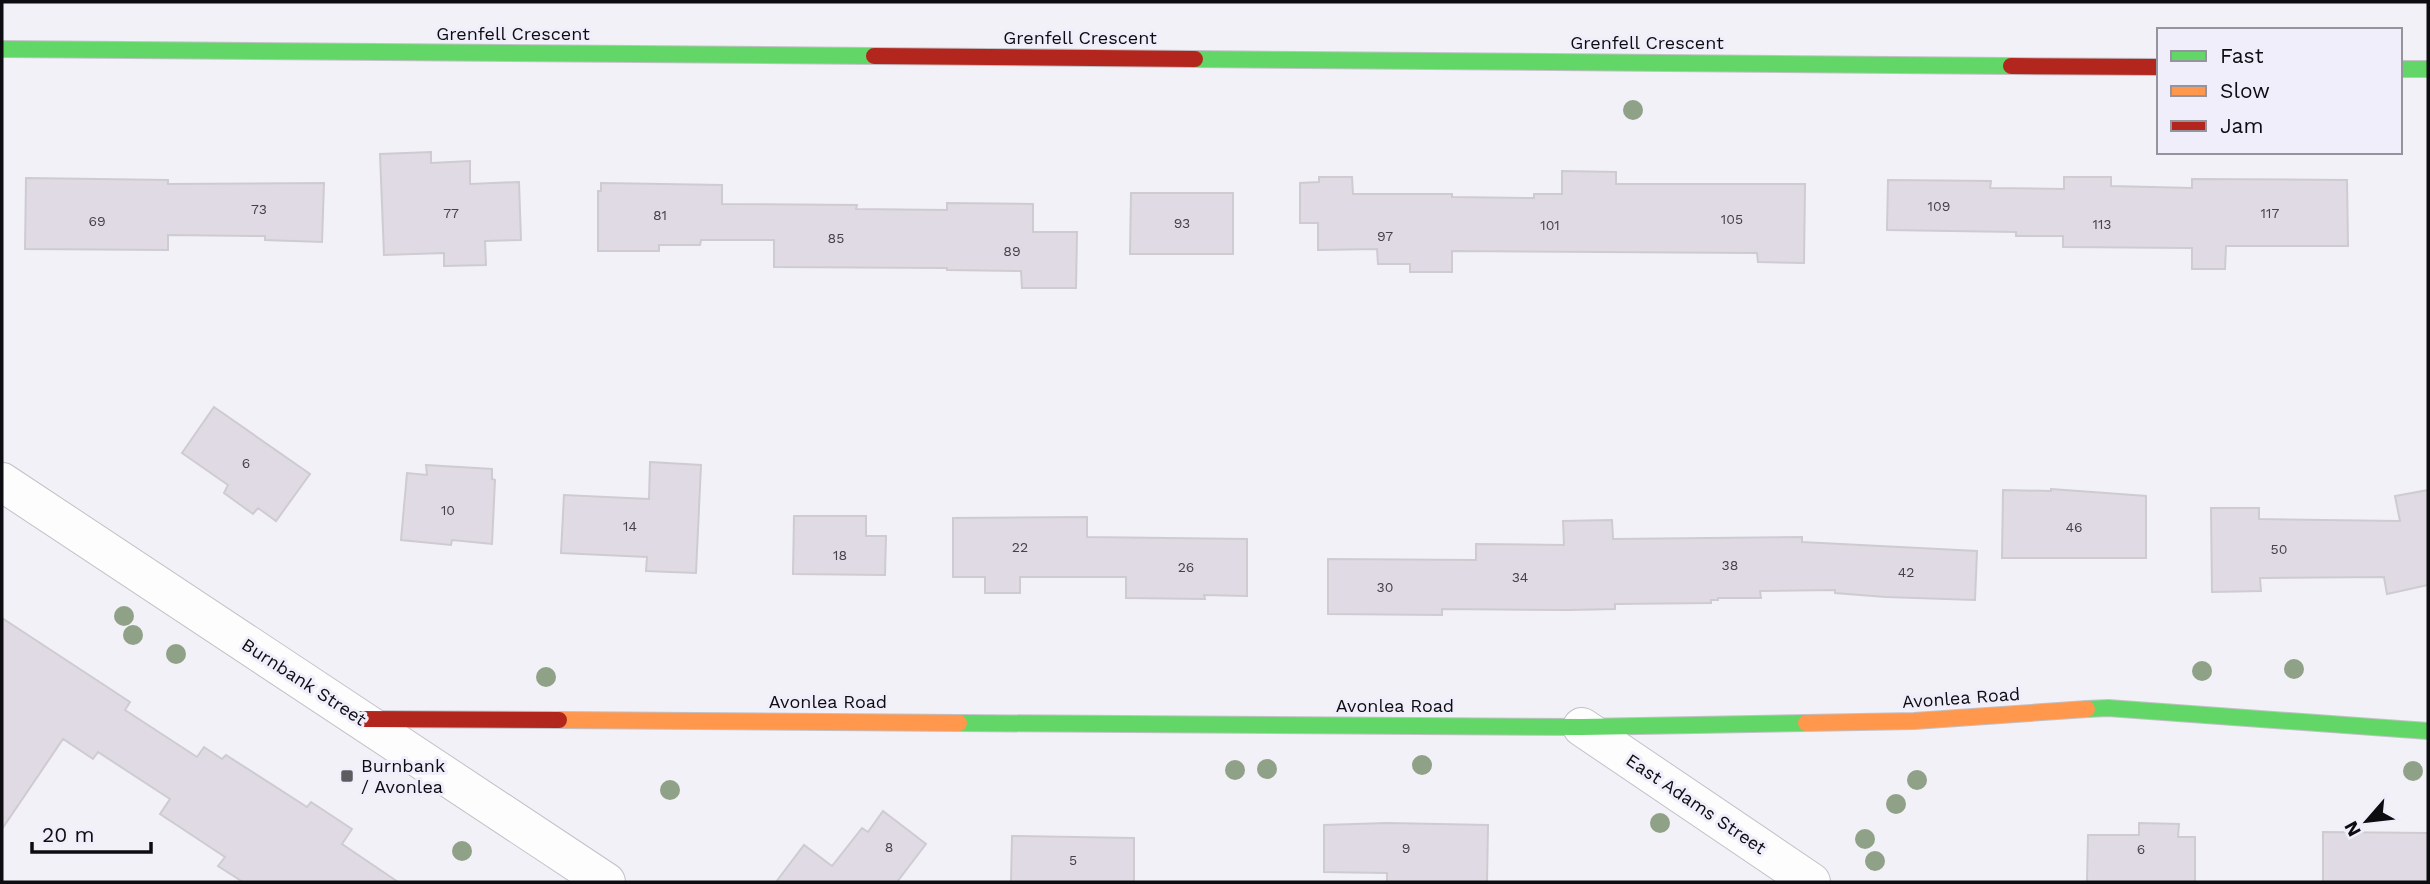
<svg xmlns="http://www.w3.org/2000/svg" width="2430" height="884" font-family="'Work Sans',sans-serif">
<rect width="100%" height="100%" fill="#f2f1f8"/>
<path fill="#e0dae5" stroke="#ceccd1" stroke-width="2" d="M 431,152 L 431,163 L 470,161 L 470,184 L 519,182 L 521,240 L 485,241 L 486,265 L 444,266 L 444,253 L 384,255 L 380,154 Z
M 1562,171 L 1616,172 L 1616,184 L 1805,184 L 1804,263 L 1758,262 L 1757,253 L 1452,251 L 1452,272 L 1410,272 L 1410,264 L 1378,264 L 1377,249 L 1318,250 L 1318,223 L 1300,223 L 1300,183 L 1319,182 L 1319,177 L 1352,177 L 1353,194 L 1452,194 L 1452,197 L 1534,198 L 1534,194 L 1562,194 Z
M 2064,177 L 2111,177 L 2111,186 L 2192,188 L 2192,179 L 2347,180 L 2348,246 L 2226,246 L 2225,269 L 2192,269 L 2192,248 L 2063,247 L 2063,236 L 2016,236 L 2016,232 L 1887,230 L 1888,180 L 1991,181 L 1990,188 L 2064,189 Z
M 26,178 L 168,180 L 168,184 L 324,183 L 322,242 L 265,240 L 265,236 L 168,235 L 168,250 L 25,249 Z
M 601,183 L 722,185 L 722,204 L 857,205 L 856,209 L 947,210 L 947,203 L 1033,204 L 1033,232 L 1077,232 L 1076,288 L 1022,288 L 1021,271 L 947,270 L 947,268 L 774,267 L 774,240 L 701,240 L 700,245 L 659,245 L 659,251 L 598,251 L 598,191 L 601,191 Z
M 1131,193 L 1233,193 L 1233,254 L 1130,254 Z
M 214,407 L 310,474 L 276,521 L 258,508 L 253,514 L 224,493 L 228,485 L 182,453 Z
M 650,462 L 701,465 L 696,573 L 646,571 L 647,557 L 561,553 L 564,495 L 649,499 Z
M 426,465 L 492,469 L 492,479 L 495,480 L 492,544 L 452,540 L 451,545 L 401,540 L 407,473 L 427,475 Z
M 2051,489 L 2146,496 L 2146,558 L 2002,558 L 2003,490 L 2051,491 Z
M 2428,490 L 2428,585 L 2387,594 L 2384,577 L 2260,578 L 2261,591 L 2212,592 L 2211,508 L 2259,508 L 2259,519 L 2400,521 L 2395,496 Z
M 794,516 L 866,516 L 866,536 L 886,536 L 885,575 L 793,574 Z
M 1087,517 L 1087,537 L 1247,539 L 1247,596 L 1204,595 L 1205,599 L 1126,598 L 1126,577 L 1020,577 L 1020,593 L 985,593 L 985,577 L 953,577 L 953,518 Z
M 1612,520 L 1613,539 L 1802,537 L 1802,542 L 1977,551 L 1975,600 L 1886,597 L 1835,593 L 1835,590 L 1760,591 L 1761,598 L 1718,598 L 1718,600 L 1711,600 L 1711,603 L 1615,604 L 1615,609 L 1569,610 L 1442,609 L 1442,615 L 1328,614 L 1328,559 L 1476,560 L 1476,544 L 1564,545 L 1563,521 Z
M 2,618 L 130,702 L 125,710 L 197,757 L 204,747 L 222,759 L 226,755 L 307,807 L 311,802 L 352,829 L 342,844 L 398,882 L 243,882 L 218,866 L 225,857 L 160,814 L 170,799 L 98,752 L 93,759 L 63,739 L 2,829 Z
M 883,811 L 926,844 L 897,882 L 776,882 L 804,845 L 832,866 L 862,828 L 868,832 Z
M 1387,823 L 1488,825 L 1487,882 L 1387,882 L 1387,873 L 1324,872 L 1324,825 Z
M 2139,823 L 2179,824 L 2178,837 L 2195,837 L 2195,882 L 2087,882 L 2088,835 L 2139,835 Z
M 2323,832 L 2428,833 L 2428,882 L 2323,882 Z
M 1012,836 L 1134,838 L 1134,882 L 1011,882 Z"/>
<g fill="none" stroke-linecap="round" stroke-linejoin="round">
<defs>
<path id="street" d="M 2,482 L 606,882
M 1582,727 L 1811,882"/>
<path id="fast" d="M 2,49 L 874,56
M 1195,59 L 2011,66
M 2400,69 L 2428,69
M 2087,709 L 2108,708 L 2428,731
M 959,723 L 1582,727 L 1806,723"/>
<path id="slow" d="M 559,720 L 959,723
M 1806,723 L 1914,721 L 2087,709"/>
<path id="jam" d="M 874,56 L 1195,59
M 2011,66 L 2159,67
M 361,719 L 559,720"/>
</defs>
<use href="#street" stroke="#c2c1c6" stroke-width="40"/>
<use href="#fast" stroke="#c2c1c6" stroke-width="18"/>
<use href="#slow" stroke="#c2c1c6" stroke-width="18"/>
<use href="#jam" stroke="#c2c1c6" stroke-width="18"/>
<use href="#street" stroke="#fdfdfe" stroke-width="38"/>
<use href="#fast" stroke="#63d668" stroke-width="16"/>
<use href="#slow" stroke="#ff974d" stroke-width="16"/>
<use href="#jam" stroke="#b3261e" stroke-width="16"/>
</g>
<g fill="#8fa187">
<circle cx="1633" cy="110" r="10"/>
<circle cx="124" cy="616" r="10"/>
<circle cx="133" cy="635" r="10"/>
<circle cx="176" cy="654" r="10"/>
<circle cx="2294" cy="669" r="10"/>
<circle cx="2202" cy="671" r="10"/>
<circle cx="546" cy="677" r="10"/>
<circle cx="1422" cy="765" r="10"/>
<circle cx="1267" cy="769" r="10"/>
<circle cx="1235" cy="770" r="10"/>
<circle cx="2413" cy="771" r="10"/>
<circle cx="1917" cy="780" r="10"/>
<circle cx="670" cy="790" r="10"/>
<circle cx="1896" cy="804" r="10"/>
<circle cx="1660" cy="823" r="10"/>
<circle cx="1865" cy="839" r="10"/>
<circle cx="462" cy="851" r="10"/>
<circle cx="1875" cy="861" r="10"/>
</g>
<rect fill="#5d5c61" stroke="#f0eefb" stroke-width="2.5" x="340" y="769" width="14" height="14" rx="3.5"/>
<g text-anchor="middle" stroke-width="6" stroke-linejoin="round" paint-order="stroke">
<g font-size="14" fill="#444248">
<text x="1939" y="211">109</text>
<text x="259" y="214">73</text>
<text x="451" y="218">77</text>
<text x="2270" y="218">117</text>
<text x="660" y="220">81</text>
<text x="1732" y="224">105</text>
<text x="97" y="226">69</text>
<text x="1182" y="228">93</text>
<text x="2102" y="229">113</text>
<text x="1550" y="230">101</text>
<text x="1385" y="241">97</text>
<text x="836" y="243">85</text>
<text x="1012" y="256">89</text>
<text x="246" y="468">6</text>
<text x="448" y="515">10</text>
<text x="630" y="531">14</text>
<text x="2074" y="532">46</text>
<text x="1020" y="552">22</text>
<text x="2279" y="554">50</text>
<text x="840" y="560">18</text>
<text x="1730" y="570">38</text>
<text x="1186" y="572">26</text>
<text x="1906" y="577">42</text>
<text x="1520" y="582">34</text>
<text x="1385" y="592">30</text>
<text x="889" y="852">8</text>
<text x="1406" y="853">9</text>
<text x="2141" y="854">6</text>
<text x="1073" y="865">5</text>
</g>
<g font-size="18" fill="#0d0c10" stroke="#f0eefb">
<text x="513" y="40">Grenfell Crescent</text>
<text x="1080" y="44">Grenfell Crescent</text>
<text x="1647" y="49">Grenfell Crescent</text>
<text transform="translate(304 682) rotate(33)" y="6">Burnbank Street</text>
<text transform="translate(1961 698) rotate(-4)" y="6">Avonlea Road</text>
<text x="828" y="708">Avonlea Road</text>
<text x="1395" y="712">Avonlea Road</text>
<text transform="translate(1696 804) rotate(34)" y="6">East Adams Street</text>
</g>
<g font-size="18" fill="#0d0c10" stroke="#f0eefb" text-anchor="start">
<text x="361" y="772">Burnbank<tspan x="361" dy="21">/ Avonlea</tspan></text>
</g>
</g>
<rect width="2430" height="884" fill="none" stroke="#0d0c10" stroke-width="7"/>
<rect x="2157" y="28" width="245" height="126" fill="#f0eefb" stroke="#95949d" stroke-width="2"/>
<rect x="2171" y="51" width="35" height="10" fill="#63d668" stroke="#95949d" stroke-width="2"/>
<text x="2220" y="63" font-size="21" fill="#0d0c10">Fast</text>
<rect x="2171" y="86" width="35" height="10" fill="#ff974d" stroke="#95949d" stroke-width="2"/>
<text x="2220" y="98" font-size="21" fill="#0d0c10">Slow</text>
<rect x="2171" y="121" width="35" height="10" fill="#b3261e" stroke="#95949d" stroke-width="2"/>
<text x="2220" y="133" font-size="21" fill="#0d0c10">Jam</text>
<g transform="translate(2367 821) rotate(242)" stroke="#f0eefb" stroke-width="5" paint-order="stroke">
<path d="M0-5L12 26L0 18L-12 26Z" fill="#0d0c10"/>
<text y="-10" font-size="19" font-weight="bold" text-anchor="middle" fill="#0d0c10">N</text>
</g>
<path d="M32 842v10h119v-10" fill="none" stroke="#0d0c10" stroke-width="3.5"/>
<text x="42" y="842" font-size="21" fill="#0d0c10" stroke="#f0eefb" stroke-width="5" paint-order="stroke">20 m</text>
</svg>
